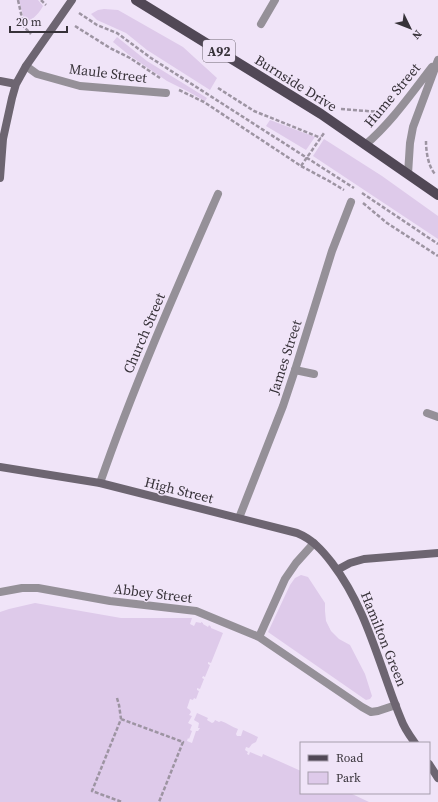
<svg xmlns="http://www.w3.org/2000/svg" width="438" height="802" font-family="'Source Serif 4',serif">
<rect width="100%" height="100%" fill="#f0e4f8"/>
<path fill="#decaea" d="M 19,0 L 38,0 L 43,6 C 40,12 33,20 26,22 L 24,19 Z
M 104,9 L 118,10 L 183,47 L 217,78 L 210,90 L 147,50 L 126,33 L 97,20 L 91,14 L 98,10 Z
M 117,37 L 147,61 L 207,98 L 205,101 L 189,92 L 167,81 L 129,55 L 113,42 Z
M 270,120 L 315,137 L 306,150 L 266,126 Z
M 324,139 L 382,176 L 438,216 L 438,239 L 313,156 Z
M 301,575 L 308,577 L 325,603 L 325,611 L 326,621 L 331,631 L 339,639 L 350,645 L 365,674 L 372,696 L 370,699 L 366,700 L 363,698 L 268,632 L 290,585 L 295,578 Z
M 35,603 L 121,618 L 192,618 L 190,624 L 194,626 L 196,622 L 201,623 L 201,622 L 203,623 L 203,624 L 208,627 L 209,625 L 211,627 L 211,628 L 223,633 L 211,663 L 208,662 L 208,664 L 210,665 L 205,677 L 203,676 L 202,678 L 204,679 L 200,689 L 197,688 L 197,690 L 199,691 L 196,699 L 194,698 L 193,700 L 190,699 L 187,708 L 190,710 L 191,712 L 189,715 L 192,716 L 188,723 L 192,725 L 190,730 L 192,731 L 189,739 L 188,738 L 187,741 L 192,743 L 196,731 L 198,731 L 200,728 L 198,728 L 199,723 L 194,720 L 197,713 L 208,718 L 207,720 L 212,723 L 214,722 L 215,720 L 219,722 L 221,721 C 227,723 232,727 238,729 L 236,734 L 237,736 L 241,736 L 243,730 L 258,737 L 256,742 L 252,744 L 249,748 L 246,747 L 245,750 L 248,752 L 247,754 L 249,755 L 250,752 L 262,757 L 263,754 L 301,771 L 301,793 L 350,793 L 369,802 L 0,802 L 0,612 L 9,609 Z"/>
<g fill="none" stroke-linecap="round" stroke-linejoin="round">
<path stroke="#9d94a2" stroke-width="2.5" stroke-dasharray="4 2" stroke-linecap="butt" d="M 18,0 L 24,27 L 31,34
M 41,0 L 46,5
M 79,13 L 97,25 L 117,33 L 151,58 L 354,188
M 75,26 L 110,48 L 130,58 L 160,78
M 218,88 L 254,111 L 321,138
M 179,90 L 204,102 L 301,166 L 329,181 L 344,190
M 341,109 L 380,112
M 426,141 C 426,151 428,166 435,174
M 301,166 L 324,133
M 362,193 L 438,244
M 363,203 L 387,223 L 438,256
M 117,698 L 119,705 L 121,719 L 92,791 L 122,802
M 121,719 L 183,742 L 159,802"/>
<path stroke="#959098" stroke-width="8" d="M 261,24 L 275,0
M 295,370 L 314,374"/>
<path stroke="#959098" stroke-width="8" d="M 26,66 L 37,74 L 80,86 L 166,93
M 365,145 C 391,123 411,94 432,67
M 408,174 L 410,143 L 413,127 L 438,60
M 427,413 L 438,417
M 100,483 C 134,385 176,290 218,194
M 239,518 L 283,406 L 295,370 L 332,251 L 351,202
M 0,592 L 22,588 L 38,588 L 110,601 L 196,611 L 259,637 L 362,707 L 371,712 L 378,711 L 396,705
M 259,637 L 285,579 L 296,563 L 314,543"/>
<path stroke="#6d6571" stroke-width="8" d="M 0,81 L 16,84
M 0,178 L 3,139 L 12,98 L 16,84 L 26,66 L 72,0
M 0,467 L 100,483 L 297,533 C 312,539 322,550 332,563 C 358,597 371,636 385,676 C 390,690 395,705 401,719 C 404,728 410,736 415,743
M 337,570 L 350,563 L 364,559 L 438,553
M 429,764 L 438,778"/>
<path stroke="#514856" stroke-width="10" d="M 136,0 L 321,114 L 438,195"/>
</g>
<g text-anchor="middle" stroke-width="3" stroke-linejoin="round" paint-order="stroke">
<rect fill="#f0e4f8" stroke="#6e6772" stroke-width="1" x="203" y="40" width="32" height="22" rx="3"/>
<g font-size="13" font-weight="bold" fill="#373239">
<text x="219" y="56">A92</text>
</g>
<g font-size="14" fill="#373239" stroke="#f0e4f8">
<text transform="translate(108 73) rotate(7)" y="5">Maule Street</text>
<text transform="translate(296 83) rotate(32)" y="5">Burnside Drive</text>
<text transform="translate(392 95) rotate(-50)" y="5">Hume Street</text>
<text transform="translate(144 333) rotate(-67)" y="5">Church Street</text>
<text transform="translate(285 357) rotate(-72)" y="5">James Street</text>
<text transform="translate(179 490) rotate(14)" y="5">High Street</text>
<text transform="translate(153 593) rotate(7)" y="5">Abbey Street</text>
<text transform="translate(384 639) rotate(68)" y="5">Hamilton Green</text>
</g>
</g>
<rect x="300" y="742" width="130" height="52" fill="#f0e4f8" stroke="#a69dac"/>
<rect x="308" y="755" width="20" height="6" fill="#514856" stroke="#a69dac"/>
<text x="336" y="762" font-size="12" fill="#373239">Road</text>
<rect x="308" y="772" width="20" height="12" fill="#decaea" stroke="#a69dac"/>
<text x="336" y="782" font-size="12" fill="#373239">Park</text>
<g transform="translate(410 28) rotate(133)" stroke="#f0e4f8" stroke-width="3" paint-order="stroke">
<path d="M0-3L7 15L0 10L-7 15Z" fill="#373239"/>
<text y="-6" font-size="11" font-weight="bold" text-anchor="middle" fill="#373239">N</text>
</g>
<path d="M10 26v6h57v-6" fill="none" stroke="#373239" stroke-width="2"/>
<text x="16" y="26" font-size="12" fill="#373239" stroke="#f0e4f8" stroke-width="3" paint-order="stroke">20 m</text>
</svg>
